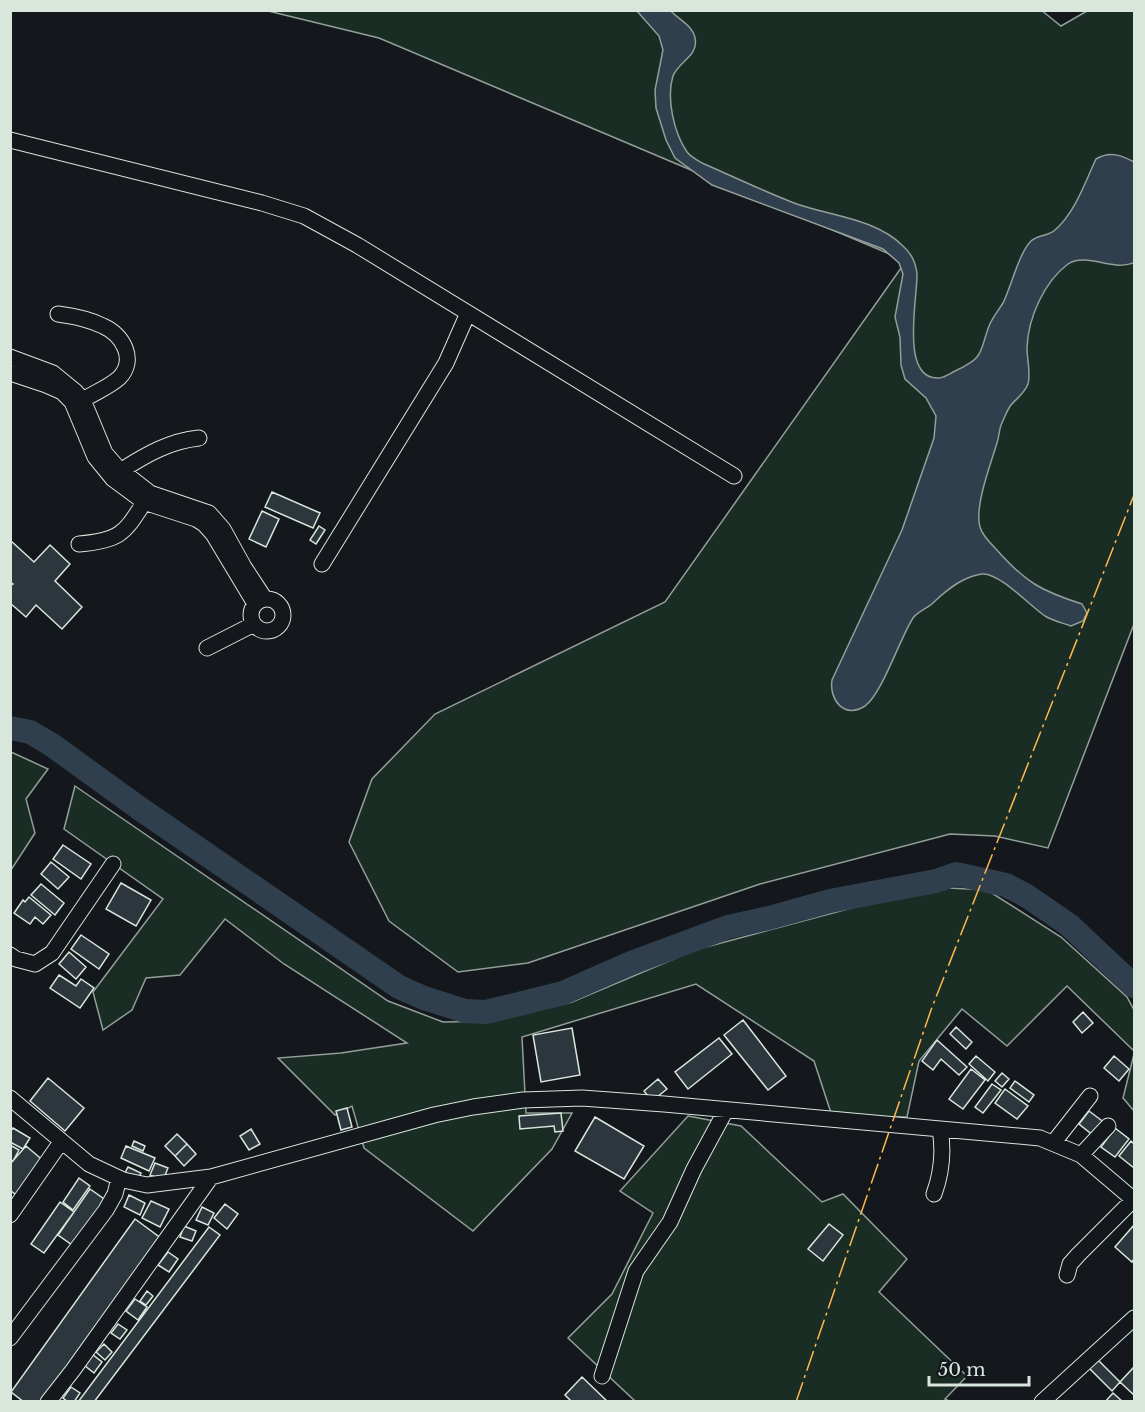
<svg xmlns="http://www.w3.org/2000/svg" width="1145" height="1412" font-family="'Libre Baskerville',serif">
<rect width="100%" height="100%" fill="#14181c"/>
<path fill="#1a2d24" stroke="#939e99" stroke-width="1.5" d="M 1041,10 L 1061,26 L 1087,11 L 1134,11 L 1134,624 L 1048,848 L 995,836 L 950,834 L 760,884 L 528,963 L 458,972 L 389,921 L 349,842 L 372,779 L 435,714 L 665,602 L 906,261 L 379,38 L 268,11 Z
M 11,752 L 48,769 L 26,799 L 35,833 L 11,870 Z
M 75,786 L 388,1001 L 443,1022 L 494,1021 L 572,1002 L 695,950 L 930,887 L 987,890 L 1061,937 L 1127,997 L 1134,1010 L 1134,1051 L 1067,986 L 1007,1046 L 962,1009 L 919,1061 L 907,1117 L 832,1116 L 814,1061 L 696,984 L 522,1037 L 526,1113 L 572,1113 L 552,1149 L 473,1231 L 364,1148 L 352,1106 L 335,1115 L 278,1058 L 341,1053 L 407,1043 L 284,964 L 225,919 L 180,975 L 146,978 L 132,1010 L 103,1030 L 93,992 L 163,899 L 64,829 Z
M 1134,1054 L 1134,1111 L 1123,1098 Z
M 688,1116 L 741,1126 L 822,1202 L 843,1194 L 907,1259 L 879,1292 L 967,1376 L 945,1399 L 949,1401 L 635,1401 L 568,1338 L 612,1294 L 653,1213 L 620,1191 Z"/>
<path fill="#2f3f4d" stroke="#939e99" stroke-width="1.5" d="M 637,11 L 671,11 C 678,19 693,26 695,38 C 699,56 679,61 673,76 C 666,98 674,133 687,152 C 691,157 697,160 702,163 C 732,176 763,191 794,203 C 829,216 875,218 903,246 C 911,253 916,263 917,274 C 918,295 899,381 939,378 C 944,378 951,373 955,371 C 985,357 979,353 989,326 C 992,318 998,311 1003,303 C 1011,287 1019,253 1031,241 C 1037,235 1049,236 1055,230 C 1075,213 1085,182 1096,159 C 1110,151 1121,155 1134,162 L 1134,263 C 1129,264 1122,266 1117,265 C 1102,264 1081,255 1068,264 C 1044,282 1028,318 1027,348 C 1027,360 1031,372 1028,384 C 1024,394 1018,397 1011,405 C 1007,410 1004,419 1001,425 C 999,431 999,437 997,443 C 991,463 974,507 980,527 C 982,535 990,543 996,549 C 1025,582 1041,591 1082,604 L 1087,613 L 1083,621 L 1071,626 C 1063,623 1053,621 1045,616 C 1030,606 999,572 982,574 C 964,576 948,589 935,601 C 929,608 918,611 913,618 C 900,638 882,694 865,706 C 844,719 829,700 832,680 L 902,530 L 934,438 L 936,416 L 926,398 L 905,379 L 901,365 L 900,337 L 895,317 L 903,274 L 899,263 L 883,249 L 712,185 L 675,158 L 666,140 L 656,108 L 655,90 L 663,50 L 659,36 Z"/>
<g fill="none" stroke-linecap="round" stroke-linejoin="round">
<path stroke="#2f3f4d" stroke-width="24" d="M 10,728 L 30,732 L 52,745 L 139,808 L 399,987 L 424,998 L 465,1011 L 486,1012 L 563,993 L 631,963 L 728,927 L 769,918 L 830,901 L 936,881 L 956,874 L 1006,885 L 1027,896 L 1069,925 L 1134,986"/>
</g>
<path fill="#2c363c" stroke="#d8e6dc" stroke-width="1.5" d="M 272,492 L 320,513 L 313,528 L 265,507 Z
M 262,511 L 279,519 L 266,547 L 249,539 Z
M 319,526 L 325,530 L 316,544 L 310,540 Z
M 10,540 L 34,562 L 50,545 L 70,564 L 55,581 L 82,607 L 62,629 L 36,605 L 26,617 L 10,603 L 10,586 L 13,584 L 10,582 Z
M 63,845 L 91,864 L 81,879 L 53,859 Z
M 51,862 L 69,877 L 58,889 L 41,874 Z
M 121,883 L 151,900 L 136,926 L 106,909 Z
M 41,884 L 64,903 L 55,915 L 31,895 Z
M 29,897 L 51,915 L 43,924 L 35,917 L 30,924 L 14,913 L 23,900 L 25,902 Z
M 81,935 L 109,954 L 99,969 L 71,949 Z
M 69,952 L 86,967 L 76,979 L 59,964 Z
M 59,975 L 76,986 L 81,979 L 94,988 L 80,1008 L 50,988 Z
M 1083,1012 L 1093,1023 L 1082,1033 L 1073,1022 Z
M 743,1020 L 786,1076 L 768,1090 L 724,1035 Z
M 956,1027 L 972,1042 L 966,1049 L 950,1034 Z
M 572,1028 L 580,1075 L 541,1082 L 533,1035 Z
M 719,1038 L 732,1054 L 688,1089 L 675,1072 Z
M 937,1040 L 967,1067 L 959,1075 L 941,1059 L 933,1070 L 922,1061 Z
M 976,1056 L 995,1072 L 988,1081 L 969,1064 Z
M 1114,1056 L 1129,1069 L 1119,1081 L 1104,1068 Z
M 971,1069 L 985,1080 L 963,1109 L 949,1099 Z
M 1002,1073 L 1009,1079 L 1002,1087 L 995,1081 Z
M 48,1078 L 84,1108 L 65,1131 L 30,1101 Z
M 658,1079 L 667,1089 L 652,1101 L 644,1091 Z
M 1015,1081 L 1034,1095 L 1029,1102 L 1010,1088 Z
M 992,1084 L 1001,1090 L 983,1113 L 975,1107 Z
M 1005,1089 L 1028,1106 L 1017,1119 L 995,1103 Z
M 347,1108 L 352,1127 L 341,1130 L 336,1111 Z
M 1089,1111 L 1105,1123 L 1094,1136 L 1079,1124 Z
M 561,1113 L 563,1131 L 555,1132 L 554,1126 L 520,1129 L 519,1116 Z
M 595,1117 L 644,1146 L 624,1179 L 575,1151 Z
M 13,1128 L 30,1138 L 23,1149 L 10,1142 L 10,1132 Z
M 1115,1128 L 1129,1139 L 1115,1157 L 1101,1147 Z
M 251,1129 L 260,1144 L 249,1150 L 240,1136 Z
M 177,1134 L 187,1144 L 175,1156 L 165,1146 Z
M 134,1141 L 145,1146 L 143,1151 L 132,1146 Z
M 1131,1141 L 1134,1144 L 1134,1168 L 1119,1156 Z
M 187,1144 L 196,1154 L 184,1166 L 175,1156 Z
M 10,1145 L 19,1150 L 13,1161 L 10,1159 Z
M 26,1146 L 45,1162 L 16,1195 L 10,1190 L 10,1164 Z
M 126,1146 L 155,1158 L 149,1171 L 121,1158 Z
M 155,1163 L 168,1168 L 163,1180 L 150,1175 Z
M 128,1167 L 141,1173 L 137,1181 L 124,1175 Z
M 79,1178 L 90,1186 L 73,1210 L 63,1202 Z
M 90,1189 L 107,1201 L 75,1247 L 58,1235 Z
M 129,1195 L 145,1203 L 140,1215 L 124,1207 Z
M 151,1201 L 169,1209 L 160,1227 L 142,1218 Z
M 60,1202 L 74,1212 L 44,1253 L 31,1244 Z
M 225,1204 L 238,1214 L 227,1229 L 214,1218 Z
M 202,1207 L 214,1213 L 208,1225 L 196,1220 Z
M 135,1219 L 162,1239 L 45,1402 L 24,1402 L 11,1392 Z
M 829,1224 L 843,1235 L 823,1261 L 808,1249 Z
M 1134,1225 L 1134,1259 L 1132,1262 L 1115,1247 Z
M 184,1226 L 196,1231 L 192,1241 L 180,1237 Z
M 209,1227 L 220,1235 L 94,1402 L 78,1402 Z
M 168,1252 L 178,1259 L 169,1272 L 158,1265 Z
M 147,1291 L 153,1296 L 146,1305 L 140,1301 Z
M 135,1299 L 147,1307 L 138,1320 L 126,1311 Z
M 118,1324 L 127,1330 L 120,1339 L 111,1333 Z
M 104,1344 L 112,1352 L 105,1360 L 96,1352 Z
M 92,1354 L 102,1362 L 94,1373 L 84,1365 Z
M 1097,1359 L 1120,1382 L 1112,1391 L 1088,1367 Z
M 1134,1367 L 1134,1395 L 1120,1382 Z
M 582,1377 L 608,1402 L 572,1402 L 565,1395 Z
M 71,1387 L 80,1393 L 74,1402 L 68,1402 L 63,1398 Z
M 1113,1393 L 1123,1402 L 1105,1402 Z"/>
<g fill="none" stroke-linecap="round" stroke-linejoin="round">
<defs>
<path id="minor" d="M 10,140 L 262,203 L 304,216 L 357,245 L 734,476
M 58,314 C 73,316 89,319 103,326 C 123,335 137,360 119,378 C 109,387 94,393 83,400
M 10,357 L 53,373 L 75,391 L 83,400 L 105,453 L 118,468 L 150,493 L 209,513 L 223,529 L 244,567 L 265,599
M 10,373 L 46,385 L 62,392 L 72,402 L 95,457 L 113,479 L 144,502 L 196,519 L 204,524 L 213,534 L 255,604
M 122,470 C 147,454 170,441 199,438
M 79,544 C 125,540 125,531 149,495
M 322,564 L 446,363 L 468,313
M251 615a16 16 0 1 1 32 0a16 16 0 1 1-32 0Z
M 207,648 L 254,624
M 10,955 L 16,959 L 35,964 L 52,953 L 113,864
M 10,1098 L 89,1164 L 123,1180 L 147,1185 L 211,1177 L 434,1115 L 473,1107 L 523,1100 L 582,1098 L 664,1104 L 1040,1138 L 1081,1155 L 1134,1200
M 1054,1142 L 1090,1096
M 1081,1155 L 1108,1126
M 934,1194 C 942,1172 944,1152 940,1129
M 10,1215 L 61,1142
M 1067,1275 L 1070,1264 L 1078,1255 L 1134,1199
M 10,1338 L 106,1210 L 115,1194 L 119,1178
M 602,1376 L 636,1271 L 670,1222 L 694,1169 L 726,1110
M 48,1402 L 73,1370 L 211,1177
M 1042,1402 L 1134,1318"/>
</defs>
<use href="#minor" stroke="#d8e6dc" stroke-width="17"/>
<use href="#minor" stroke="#14181c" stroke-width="15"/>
<path stroke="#ffb74d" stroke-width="1.5" stroke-dasharray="21 4.5 3 4.5" stroke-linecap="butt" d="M 796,1402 L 931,1010 L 1134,495"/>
</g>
<rect width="1145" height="1412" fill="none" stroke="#d8e6dc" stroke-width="24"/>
<path d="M929 1376v9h100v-9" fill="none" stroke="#d8e6dc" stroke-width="3"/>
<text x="938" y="1376" font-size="18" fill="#d8e6dc" stroke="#14181c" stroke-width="4.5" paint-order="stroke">50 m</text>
</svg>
